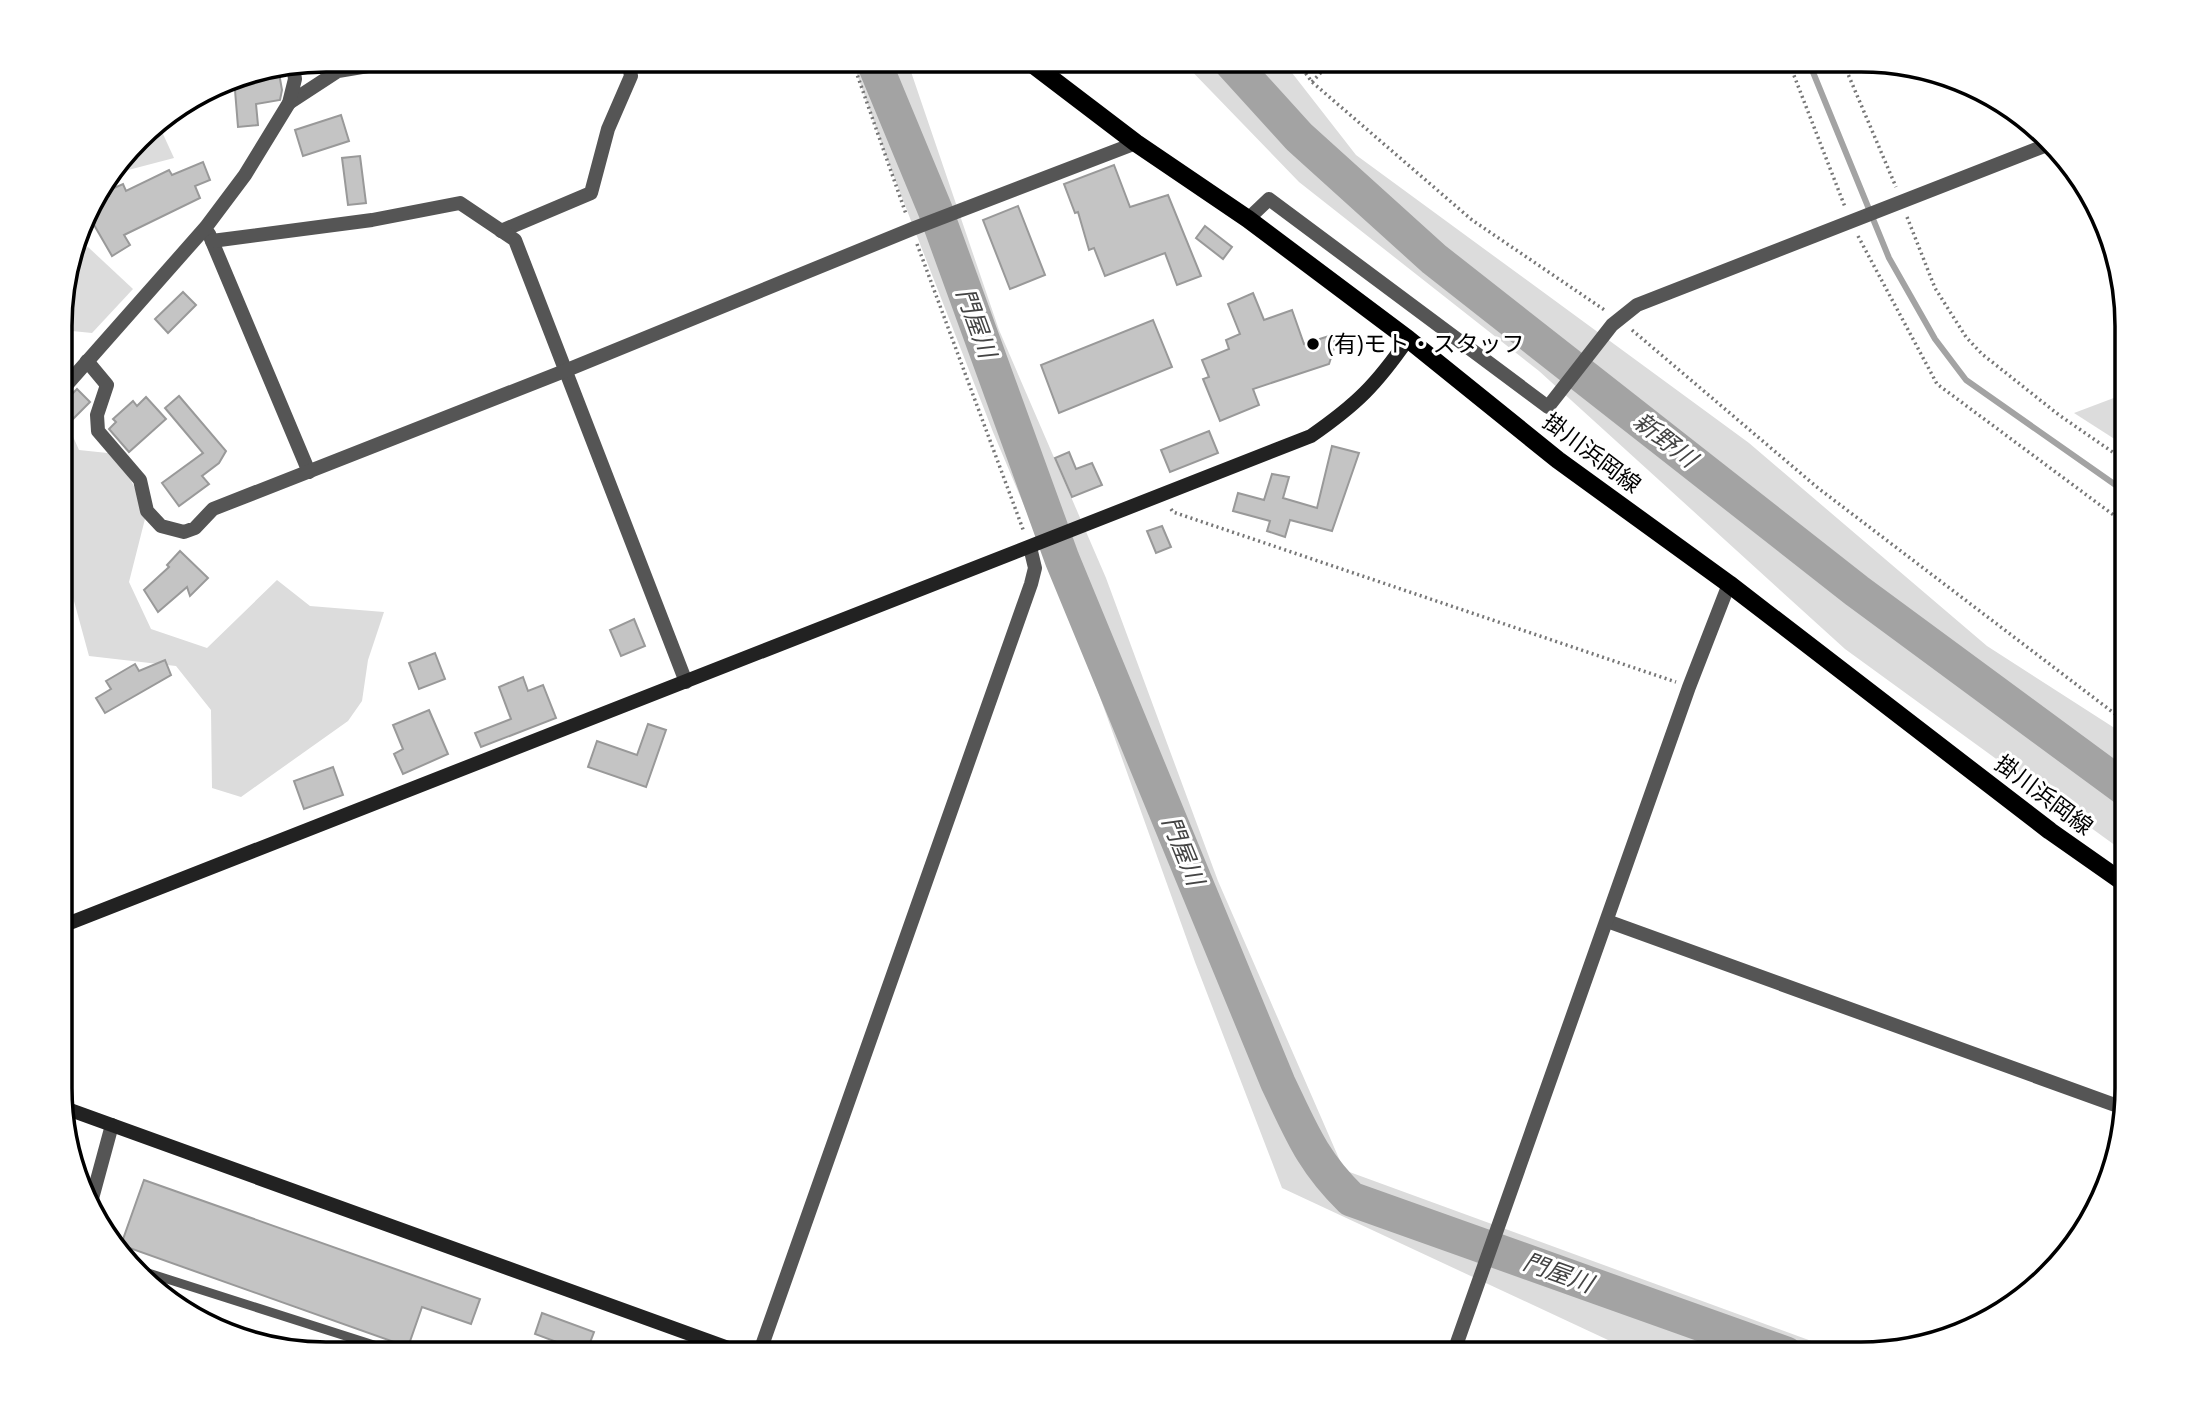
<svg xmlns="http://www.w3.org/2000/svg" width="2187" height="1414" font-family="'Open Sans','Noto Sans JP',sans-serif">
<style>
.green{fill:#dcdcdc}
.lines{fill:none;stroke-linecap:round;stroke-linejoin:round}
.stream{stroke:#a3a3a3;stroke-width:6}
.river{stroke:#a3a3a3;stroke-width:35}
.building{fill:#c4c4c4;stroke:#999;stroke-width:2}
.path{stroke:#777;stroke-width:3.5;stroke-dasharray:2 3.5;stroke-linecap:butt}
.lane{stroke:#555;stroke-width:9}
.street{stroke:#555;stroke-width:14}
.secondary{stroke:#222;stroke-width:14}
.primary{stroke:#000;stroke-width:18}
.poi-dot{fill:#000;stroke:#fff;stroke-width:2.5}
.labels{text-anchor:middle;stroke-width:6;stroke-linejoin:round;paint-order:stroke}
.poi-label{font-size:23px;fill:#000;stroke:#fff;text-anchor:start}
.street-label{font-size:23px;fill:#000;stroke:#fff}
.water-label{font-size:24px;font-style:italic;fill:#444;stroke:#fff}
.rim{fill:none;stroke:#000;stroke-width:3.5}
</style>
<rect width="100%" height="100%" fill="#fff"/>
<g class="green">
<polygon points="852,60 907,60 999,330 1106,578 1218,881 1344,1170 1847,1354 1638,1354 1282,1188 1195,962 1072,619 993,432 889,164"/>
<polygon points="1181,60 1282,60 1356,155 1749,443 1987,646 2127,736 2127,854 1845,649 1539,371 1299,182"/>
<polygon points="157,121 174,158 113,174 150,126"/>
<polygon points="88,247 133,289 92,333 62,330 62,291 73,255"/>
<polygon points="2127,393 2127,447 2074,413"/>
<polygon points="62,412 79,450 117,454 147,511 129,582 151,629 207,648 277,580 310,606 384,612 368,660 362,701 348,721 241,797 212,788 211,710 176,666 89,656 62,557"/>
</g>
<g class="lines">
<polyline class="stream" points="1808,60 1889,258 1935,339 1966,380 2127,493"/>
<g class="river">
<path d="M873,60L936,212L1062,559L1278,1083C1301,1131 1312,1161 1351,1199L1786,1354"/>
<polyline points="1229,60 1299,137 1434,259 1857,591 2127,790"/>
</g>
</g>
<g class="building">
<polygon points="279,73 282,90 280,100 256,104 258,125 238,127 234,78"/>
<polygon points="341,115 349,141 303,156 295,130"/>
<polygon points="360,156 366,203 348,205 342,158"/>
<polygon points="203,162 210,180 195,186 200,198 124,235 130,245 112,256 86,211 109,196 107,191 123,184 126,191 169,170 172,175"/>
<polygon points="1114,165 1130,207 1168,195 1201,276 1177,285 1165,253 1105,276 1094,248 1089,250 1078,212 1075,213 1064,184"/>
<polygon points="1018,206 1045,275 1010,289 983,220"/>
<polygon points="1205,226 1232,247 1223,259 1196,238"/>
<polygon points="183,292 196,305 168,333 155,319"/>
<polygon points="1253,293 1264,320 1292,310 1304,344 1332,335 1335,345 1329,364 1253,389 1259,405 1220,421 1203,379 1209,377 1202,360 1229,349 1226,340 1240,334 1228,304"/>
<polygon points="1153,320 1172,367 1059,413 1041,365"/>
<polygon points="77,389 90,402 62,430 62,404"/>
<polygon points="179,396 226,451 219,463 202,476 209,484 179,506 162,483 203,453 165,408"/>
<polygon points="146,397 166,419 129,452 109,429 116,422 113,419 133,401 137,406"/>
<polygon points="1209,431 1218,453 1170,472 1161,450"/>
<polygon points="1332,446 1359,453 1332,531 1290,520 1285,537 1267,531 1270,521 1233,511 1238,493 1264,500 1272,474 1289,477 1283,498 1317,508"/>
<polygon points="1069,452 1076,469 1092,463 1102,485 1072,497 1055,458"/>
<polygon points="1162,526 1171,547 1156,553 1147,531"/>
<polygon points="180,551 208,578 190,596 187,587 158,612 144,590 169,567 167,565"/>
<polygon points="634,619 645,646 621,656 610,630"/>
<polygon points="435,653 445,679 419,689 409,663"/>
<polygon points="165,660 171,675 105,713 96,698 111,689 106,681 135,664 139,671"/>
<polygon points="523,677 528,691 543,685 556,718 481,747 475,733 511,719 499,687"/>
<polygon points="429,710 448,754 403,774 394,754 403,749 393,725"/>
<polygon points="648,724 666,730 646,787 588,767 597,741 637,755"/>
<polygon points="333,767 343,795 304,809 294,781"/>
<polygon points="144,1180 480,1299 471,1324 422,1307 408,1347 121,1245"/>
<polygon points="542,1313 594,1332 586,1353 535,1334"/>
</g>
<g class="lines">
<g class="path">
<polyline points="852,60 906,214"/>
<polyline points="1296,60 1312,82 1472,220 1606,311"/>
<polyline points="1788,60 1845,207"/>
<polyline points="1842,60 1896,187"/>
<polyline points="1312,82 1326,67 1339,60"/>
<polyline points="1907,217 1935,288 1966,337 1982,354 2059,415 2127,462"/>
<polyline points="1858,236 1937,384 2127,525"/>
<polyline points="917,244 1024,532"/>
<polyline points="1632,330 1818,488 2127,723"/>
<polyline points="1171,509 1173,512 1676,682"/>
</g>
<g class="lane">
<polyline points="142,1271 402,1354"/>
<polyline points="457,1354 472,1349 518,1354"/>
</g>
<g class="street">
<polyline points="533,60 541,60"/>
<polyline points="289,103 338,71 404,60"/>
<polyline points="1248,219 1269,199 1548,407 1612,325 1637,305 2047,145"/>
<polyline points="501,231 591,193 608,129 631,76 628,60"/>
<polyline points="209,234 309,472"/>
<polyline points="212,241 372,220 460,203 515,240 686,682"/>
<polyline points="87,361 107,385 97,415 98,431 140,480 147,511 161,526 184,532 195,528 213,509 567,370 912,229 1136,143"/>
<polyline points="62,390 206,227 245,175 289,103 295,79 293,66"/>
<polyline points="1607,921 2126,1109"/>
<polyline points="90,1206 112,1125"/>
<polyline points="759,1354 1031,584 1035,568 1030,547"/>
<polyline points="1453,1354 1689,687 1729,584"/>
</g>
<g class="secondary">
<path d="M62,926L1311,436C1357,404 1376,385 1408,339"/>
<polyline points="62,1107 745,1354"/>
</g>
<polyline class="primary" points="1027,60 1136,143 1248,219 1408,339 1558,460 1729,584 2050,831 2127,885"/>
</g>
<circle class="poi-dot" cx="1313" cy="344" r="7"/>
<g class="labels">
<g class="poi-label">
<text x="1327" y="352">(有)モト・スタッフ</text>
</g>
<g class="street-label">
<text transform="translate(1592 453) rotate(37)" y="8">掛川浜岡線</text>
<text transform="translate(2044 795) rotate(37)" y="8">掛川浜岡線</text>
</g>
<g class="water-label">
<text transform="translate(976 323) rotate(70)" y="8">門屋川</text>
<text transform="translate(1665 440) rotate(38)" y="8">新野川</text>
<text transform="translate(1183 851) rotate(68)" y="8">門屋川</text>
<text transform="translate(1558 1273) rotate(20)" y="8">門屋川</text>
</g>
</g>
<path d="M0 0H2187V1414H0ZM326 72H1861A254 254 0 0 1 2115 326V1088A254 254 0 0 1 1861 1342H326A254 254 0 0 1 72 1088V326A254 254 0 0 1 326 72Z" fill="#fff" fill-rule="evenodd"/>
<path class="rim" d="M326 72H1861A254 254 0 0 1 2115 326V1088A254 254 0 0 1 1861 1342H326A254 254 0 0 1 72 1088V326A254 254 0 0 1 326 72Z"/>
</svg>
